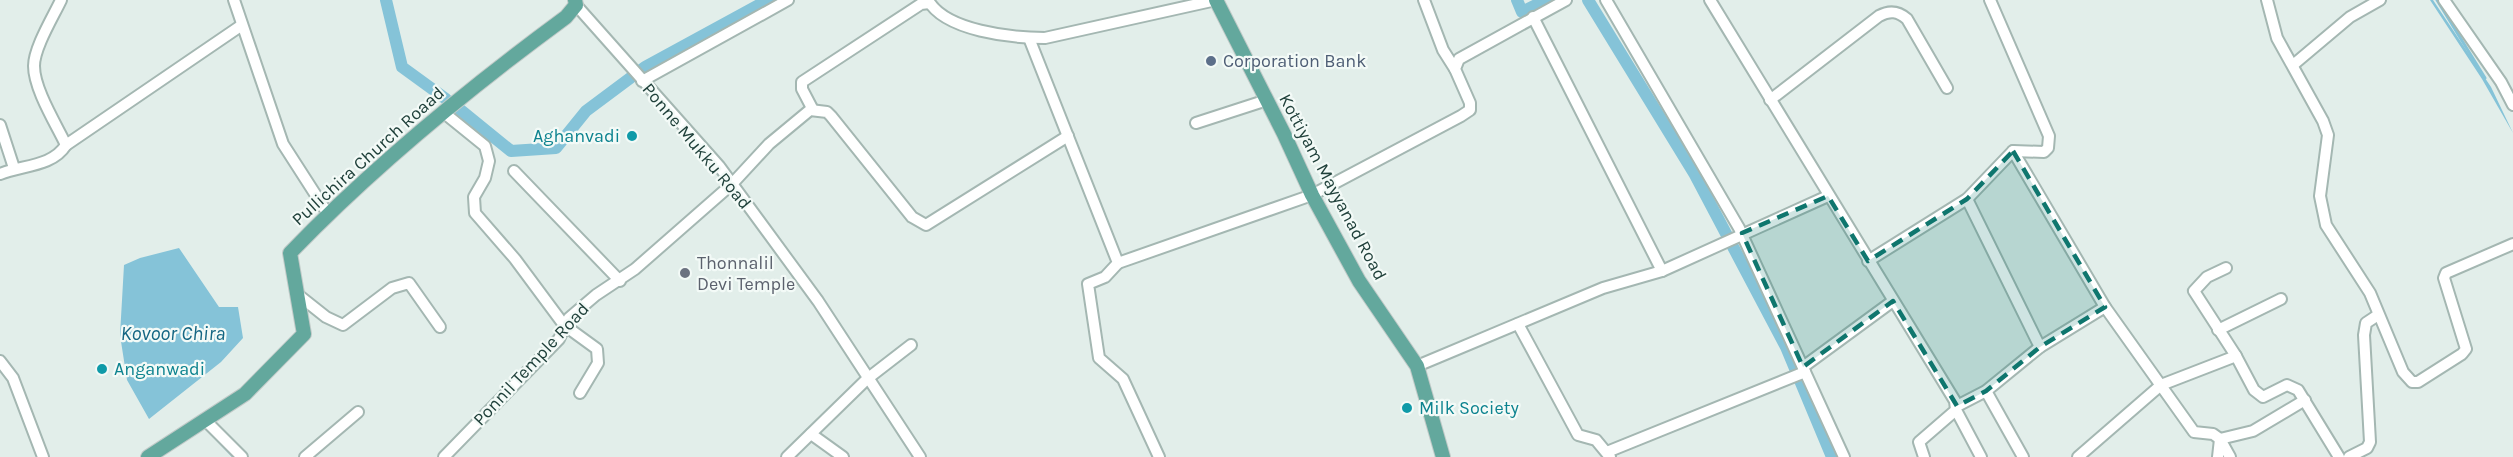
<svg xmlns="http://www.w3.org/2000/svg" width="2513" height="457" font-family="Karla,sans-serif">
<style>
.water{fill:#85c3d8}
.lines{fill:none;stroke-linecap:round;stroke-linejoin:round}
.stream{stroke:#85c3d8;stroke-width:3}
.canal{stroke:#85c3d8;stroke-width:12}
.minor-casing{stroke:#a4b7b2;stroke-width:14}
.major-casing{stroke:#c1cac8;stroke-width:16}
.minor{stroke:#fff;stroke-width:10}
.major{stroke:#63a89d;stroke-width:14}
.marked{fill:#0f766e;fill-opacity:0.2;stroke:#0f766e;stroke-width:4.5;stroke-dasharray:12 8;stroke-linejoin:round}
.service-dot{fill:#5c6f8a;stroke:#f3faf7;stroke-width:2}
.culture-dot{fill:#0f9aa8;stroke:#f3faf7;stroke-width:2}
.worship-dot{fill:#6b7280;stroke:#f3faf7;stroke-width:2}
.labels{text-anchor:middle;stroke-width:4.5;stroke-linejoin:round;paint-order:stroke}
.service-label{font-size:18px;fill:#4e5e75;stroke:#f3faf7;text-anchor:start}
.culture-label{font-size:18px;fill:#0d838f;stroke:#f3faf7;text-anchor:start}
.street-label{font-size:18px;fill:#20413b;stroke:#f3faf7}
.worship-label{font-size:18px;fill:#5b616d;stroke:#f3faf7;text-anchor:start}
.water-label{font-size:20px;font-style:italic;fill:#146683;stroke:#f3faf7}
</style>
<rect width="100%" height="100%" fill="#e2eeea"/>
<g class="water">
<polygon points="2430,0 2433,0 2491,87 2513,133 2482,79"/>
<polygon points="179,248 219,307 238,307 243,338 221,362 149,419 127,380 120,335 124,265 140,258"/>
</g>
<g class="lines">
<g class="stream">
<polyline points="2437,0 2485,78"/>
<polyline points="211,433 234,457"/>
</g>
<g class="canal">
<polyline points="386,0 402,67 446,99"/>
<polyline points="1517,0 1522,12 1546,0"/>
<polyline points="1588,0 1694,173 1786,347 1832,457"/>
<polyline points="458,108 511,151 556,148 586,111 645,67 768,0"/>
</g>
<g class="minor-casing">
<g id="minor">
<path d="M61,0C53,17 34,48 34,66C34,89 56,124 66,145"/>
<polyline points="234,0 283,144 328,214"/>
<path d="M928,0C945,31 1012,38 1045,38L1216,0"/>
<polyline points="1424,0 1443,50 1455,69"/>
<polyline points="1606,0 1739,228 1844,457"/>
<polyline points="1710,0 1955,401 1956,410 1919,442 1924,457"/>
<polyline points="2267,0 2277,38 2323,121 2328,135 2320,196 2326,225 2370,293 2403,372 2412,382 2418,382 2462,354 2466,349 2444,278 2446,273 2513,244"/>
<polyline points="2444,0 2501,82 2513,105"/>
<polyline points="576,5 719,166 818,301 920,457"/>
<polyline points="1533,17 1662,271"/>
<polyline points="1029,38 1118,263 1105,277 1088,284 1099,358 1123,379 1159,457"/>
<polyline points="2293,65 2350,17 2380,0"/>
<polyline points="642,81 788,0"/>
<path d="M1770,100L1879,16C1890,10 1898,11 1907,19L1947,88"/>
<polyline points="813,110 802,89 802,82 921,4 929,3"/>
<polyline points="443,112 485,146 489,161 485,178 474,197 475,213 515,259 564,325 597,349 598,363 580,393"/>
<polyline points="1196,123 1267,100"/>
<polyline points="0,125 14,168"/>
<polyline points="2013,151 2105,307 2194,432 2213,434 2220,439 2230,457"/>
<polyline points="514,171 620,281"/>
<path d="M0,174C22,165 52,167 66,145L242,25"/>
<polyline points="1967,199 2040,347"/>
<polyline points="1868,261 1967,199 2013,151 2044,152 2048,148 2049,136 1990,0"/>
<polyline points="1118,263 1312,195 1461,116 1470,110 1470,103 1455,69 1459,59 1566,0"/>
<polyline points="2226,268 2207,277 2194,291 2236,356 2254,390 2263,397 2287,385 2298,390 2339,457"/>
<polyline points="297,294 326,317 343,325 392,288 409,283 440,327"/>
<polyline points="1518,324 1578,435 1596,440 1610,457"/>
<polyline points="2218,330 2281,299"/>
<polyline points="0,361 13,378 43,457"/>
<polyline points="1417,366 1603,288 1662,271 1828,196"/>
<polyline points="1803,367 1893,301"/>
<polyline points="1986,391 2023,457"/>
<polyline points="1957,406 1986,391 2040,347 2105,307"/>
<polyline points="1956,410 1981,457"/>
<polyline points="205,420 242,457"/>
<polyline points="811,434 843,457"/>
<polyline points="1607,452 1805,372"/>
<polyline points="305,457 358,412"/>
<polyline points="444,457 559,339 569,318 596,295 635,269 732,184 769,144 810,110 827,112 831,116 912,217 926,225 1068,136"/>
<polyline points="787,457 867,379 911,345"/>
<polyline points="2078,457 2161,385 2236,356"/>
<polyline points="2218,457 2220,439 2253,431 2305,400"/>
<polyline points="2349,457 2367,448 2370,442 2364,335 2366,323 2378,315"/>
</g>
</g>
<g class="major-casing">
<g id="major">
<polyline points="1216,0 1284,134 1312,195 1359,281 1417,366 1443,457"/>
<path d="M148,457L245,394L304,334L290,253C374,166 468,89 566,17L576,5L575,0"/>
</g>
</g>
<use href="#minor" class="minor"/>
<use href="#major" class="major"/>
</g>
<path class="marked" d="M2013,151L2105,307L2040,347L1986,391L1957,406L1893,301L1803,367L1742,233L1828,196L1868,261L1967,199Z"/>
<circle class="service-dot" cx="1211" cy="61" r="6"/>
<g class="culture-dot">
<circle cx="632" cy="136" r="6"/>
<circle cx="102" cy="369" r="6"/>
<circle cx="1407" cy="408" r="6"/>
</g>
<circle class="worship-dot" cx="685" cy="273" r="6"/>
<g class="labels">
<g class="service-label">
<text x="1223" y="67">Corporation Bank</text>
</g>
<g class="culture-label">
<text x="620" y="142" text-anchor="end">Aghanvadi</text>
<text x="114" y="375">Anganwadi</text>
<text x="1419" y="414">Milk Society</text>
</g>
<g class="street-label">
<text transform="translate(697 146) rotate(50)" y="6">Ponne Mukku Road</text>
<text transform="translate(368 156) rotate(-42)" y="6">Pullichira Church Roaad</text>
<text transform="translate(1333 187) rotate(62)" y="6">Kottiyam Mayyanad Road</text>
<text transform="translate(531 364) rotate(-47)" y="6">Ponnil Temple Road</text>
</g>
<g class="worship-label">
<text x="697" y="269">Thonnalil<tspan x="697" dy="21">Devi Temple</tspan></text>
</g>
<g class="water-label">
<text x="173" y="340">Kovoor Chira</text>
</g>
</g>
</svg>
